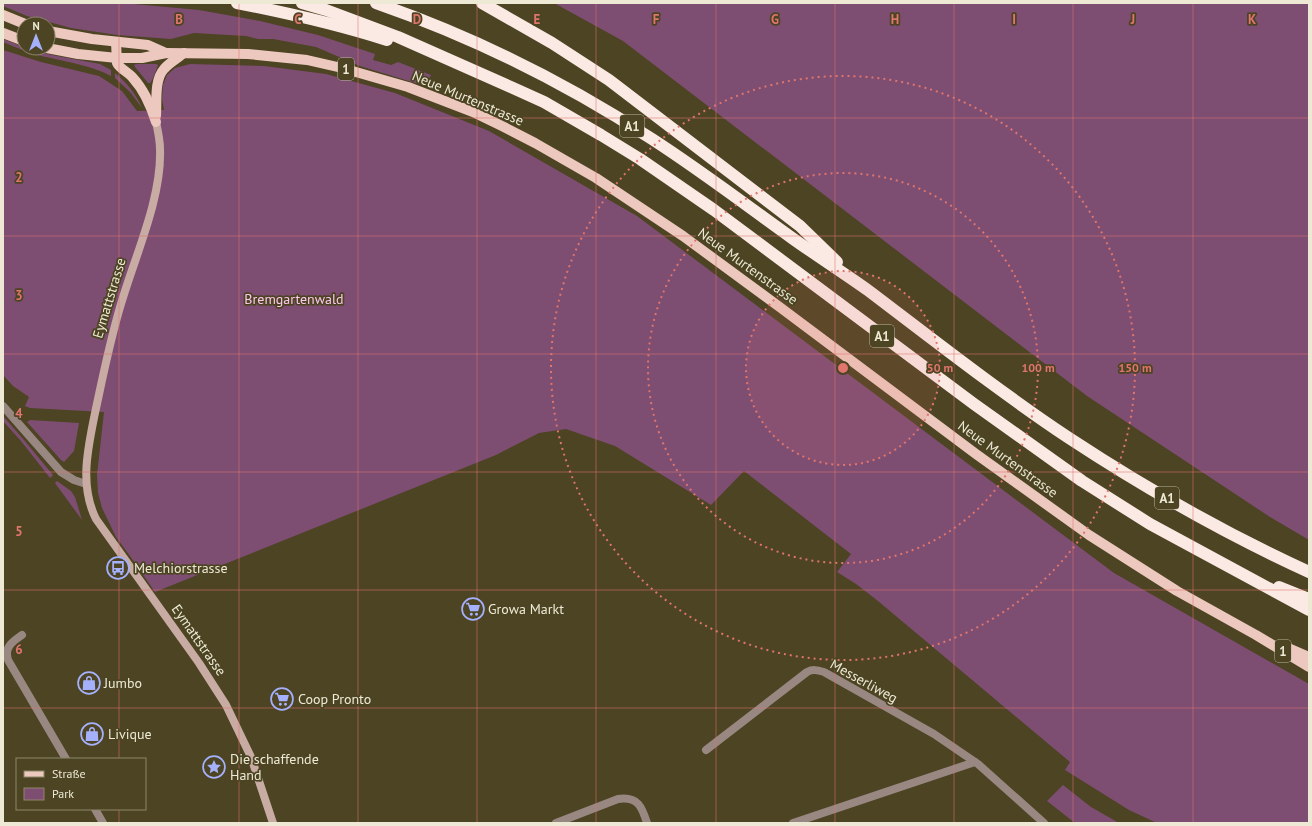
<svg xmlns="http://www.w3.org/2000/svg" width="1312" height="826" font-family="'PT Sans',sans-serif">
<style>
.green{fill:#7e4d72}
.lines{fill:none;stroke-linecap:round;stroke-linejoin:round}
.street{stroke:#998782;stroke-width:8}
.secondary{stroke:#c8aca4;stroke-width:8}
.primary{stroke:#edc8be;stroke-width:10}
.highway{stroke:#fbe9e4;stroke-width:12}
.grid{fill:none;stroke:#df756d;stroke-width:1;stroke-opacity:0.55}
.ring{fill:none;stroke:#df756d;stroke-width:2;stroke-dasharray:2 4}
.labels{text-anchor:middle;stroke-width:3.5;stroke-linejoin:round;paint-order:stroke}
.shield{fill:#4c4422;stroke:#bdb89f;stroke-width:1}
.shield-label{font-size:13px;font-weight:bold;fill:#ede9d5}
.street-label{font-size:14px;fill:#ede9d5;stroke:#4c4422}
.park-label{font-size:14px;fill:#fdc7ee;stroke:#4c4422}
.poi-label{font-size:14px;fill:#ede9d5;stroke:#4c4422;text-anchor:start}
.grid-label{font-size:13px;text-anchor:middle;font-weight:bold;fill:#df756d;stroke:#4c4422;stroke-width:3.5;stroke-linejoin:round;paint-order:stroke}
.centre{fill:#df756d;stroke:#4c4422;stroke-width:2}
.ring-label{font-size:12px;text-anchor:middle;font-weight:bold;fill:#df756d;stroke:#4c4422;stroke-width:3.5;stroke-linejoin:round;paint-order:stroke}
</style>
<rect width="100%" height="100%" fill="#4c4422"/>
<g class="green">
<polygon points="3,3 134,4 199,10 260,21 318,35 375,54 373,60 391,65 398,62 431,75 425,86 360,66 316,47 273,39 258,39 246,36 194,33 171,39 117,35 71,28 27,16 3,6"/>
<polygon points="554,3 1309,3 1309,540 1270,517 1087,396 623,41"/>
<path d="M3,39L24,47V48L52,55L100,64L111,70V76C92,66 72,63 51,58C34,55 19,49 3,42Z"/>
<polygon points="3,50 41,62 99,76 122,91 137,111 164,110 162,99 163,85 167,75 175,68 190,64 264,66 326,74 395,93 489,131 637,216 1114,573 1309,684 1309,823 1157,823 1129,810 1065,770 1070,762 878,601 856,584 837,572 851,554 744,471 711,505 615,446 566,429 539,433 496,455 155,592 130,556 116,537 102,508 98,493 97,475 104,412 30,408 25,406 29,397 13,386 3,375"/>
<path d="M137,64H156L158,65C157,68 152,82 150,83H148L135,67L134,65Z"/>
<path d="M115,73C127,83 136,94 142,108L130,92L115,78Z"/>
<polygon points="3,416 24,440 53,475 50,478 21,441 3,421"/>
<polygon points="30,420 79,423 74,451 64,462 61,460 27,422"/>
<polygon points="57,481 71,491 75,497 82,520 55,483"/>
<polygon points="1063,785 1091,807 1119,823 1075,823 1047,801"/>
</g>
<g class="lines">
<g class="street">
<polyline points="3,406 61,472 74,480 86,484"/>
<path d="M22,635C12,642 4,647 8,660L66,759"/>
<path d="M706,750L807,672C813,669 817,670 824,672L934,734L978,764L1044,823"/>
<polyline points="95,809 103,823"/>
<path d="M556,823L618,799C638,796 642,807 647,823"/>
<polyline points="793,823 975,762"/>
</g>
<path class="secondary" d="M156,122C158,131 160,140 160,149C162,198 135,256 121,304C110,340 103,376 95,413C88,448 79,485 96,519L199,663L226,705L251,757L273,823"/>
<g class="primary">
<polyline points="3,15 25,24"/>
<polyline points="48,31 92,39 148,45 166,53"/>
<polyline points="3,33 24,41"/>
<path d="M116,42L117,63C120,69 128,72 133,78C144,90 151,106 156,122"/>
<polyline points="47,48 78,54 117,58 142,58 166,53 248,54 307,60 342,68 408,87 473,112 504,127 535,143 596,178 683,236 781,308 976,454 1089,535 1177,591 1256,635 1309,667"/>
<path d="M156,116C157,102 154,80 164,69C169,63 178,58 184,53"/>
<polyline points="1286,647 1309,657"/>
</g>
<g class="highway">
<path d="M237,3C288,13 337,24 387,40"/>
<polyline points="302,3 326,10 398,37 513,88 544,102 601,135 640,159 714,210 974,404 1082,481 1150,524 1309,610"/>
<path d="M376,3C474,37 566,83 652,139C700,170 746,205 792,238C817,256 844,273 869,291C935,341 1000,392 1069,438C1145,488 1226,534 1309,572"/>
<polyline points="482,3 552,43 609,80 800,226 837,262"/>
<polyline points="1279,587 1309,599"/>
</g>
</g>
<path class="grid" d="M119,3V759M239,3V823M358,3V823M477,3V823M596,3V823M716,3V823M835,3V823M954,3V823M1073,3V823M1193,3V823M3,118H1309M3,236H1309M3,354H1309M3,472H1309M3,590H1309M3,708H1309M119,809V823"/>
<circle cx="843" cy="368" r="97" fill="#df756d" fill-opacity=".12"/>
<g class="ring">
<circle cx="843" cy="368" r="97"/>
<circle cx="843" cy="368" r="195"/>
<circle cx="843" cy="368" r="292"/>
</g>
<defs>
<g id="bus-ring" transform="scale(1.15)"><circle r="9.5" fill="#4c4422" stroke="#a5b1fc" stroke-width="1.5"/><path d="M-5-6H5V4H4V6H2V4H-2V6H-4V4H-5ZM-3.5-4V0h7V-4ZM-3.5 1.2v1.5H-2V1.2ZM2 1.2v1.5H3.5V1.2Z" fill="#a5b1fc"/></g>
<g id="supermarket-ring" transform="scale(1.15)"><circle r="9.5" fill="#4c4422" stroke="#a5b1fc" stroke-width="1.5"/><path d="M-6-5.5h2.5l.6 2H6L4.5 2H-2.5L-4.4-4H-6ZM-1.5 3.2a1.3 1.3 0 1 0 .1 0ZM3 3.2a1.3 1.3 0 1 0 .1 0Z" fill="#a5b1fc"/></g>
<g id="shop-ring" transform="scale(1.15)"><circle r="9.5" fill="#4c4422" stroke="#a5b1fc" stroke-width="1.5"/><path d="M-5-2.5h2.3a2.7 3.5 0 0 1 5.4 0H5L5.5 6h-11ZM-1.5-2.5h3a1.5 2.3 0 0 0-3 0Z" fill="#a5b1fc"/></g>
<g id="sight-ring" transform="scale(1.15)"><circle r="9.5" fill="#4c4422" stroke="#a5b1fc" stroke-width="1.5"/><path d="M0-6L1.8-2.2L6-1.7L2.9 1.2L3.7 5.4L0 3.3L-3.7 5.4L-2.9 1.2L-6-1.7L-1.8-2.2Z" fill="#a5b1fc"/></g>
</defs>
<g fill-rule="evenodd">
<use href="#bus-ring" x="118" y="568"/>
<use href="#supermarket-ring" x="473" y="609"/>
<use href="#shop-ring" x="89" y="683"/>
<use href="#supermarket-ring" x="282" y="699"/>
<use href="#shop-ring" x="92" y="734"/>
<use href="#sight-ring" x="214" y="767"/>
</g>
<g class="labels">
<g class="shield">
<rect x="338" y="58" width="16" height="22" rx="3"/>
<rect x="620" y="115" width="24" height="22" rx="3"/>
<rect x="870" y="325" width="24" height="22" rx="3"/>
<rect x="1155" y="487" width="24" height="22" rx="3"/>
<rect x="1275" y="640" width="16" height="22" rx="3"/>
</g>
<g class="shield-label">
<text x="346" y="74">1</text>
<text x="632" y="131">A1</text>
<text x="882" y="341">A1</text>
<text x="1167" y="503">A1</text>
<text x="1283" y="656">1</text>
</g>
<g class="street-label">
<text transform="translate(468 98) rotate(23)" y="5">Neue Murtenstrasse</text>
<text transform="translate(748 266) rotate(36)" y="5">Neue Murtenstrasse</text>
<text transform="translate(109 298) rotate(-73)" y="5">Eymattstrasse</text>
<text transform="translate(1008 459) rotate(36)" y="5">Neue Murtenstrasse</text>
<text transform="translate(199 640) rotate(55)" y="5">Eymattstrasse</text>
<text transform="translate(864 681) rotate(29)" y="5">Messerliweg</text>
</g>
<g class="park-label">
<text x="294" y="304">Bremgartenwald</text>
</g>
<g class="poi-label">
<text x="134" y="573">Melchiorstrasse</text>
<text x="488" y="614">Growa Markt</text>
<text x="104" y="688">Jumbo</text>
<text x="298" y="704">Coop Pronto</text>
<text x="108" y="739">Livique</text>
<text x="230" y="764">Die schaffende<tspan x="230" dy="16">Hand</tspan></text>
</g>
</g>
<g class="grid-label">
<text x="179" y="24">B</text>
<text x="298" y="24">C</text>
<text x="417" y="24">D</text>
<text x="537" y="24">E</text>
<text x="656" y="24">F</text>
<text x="775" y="24">G</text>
<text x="895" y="24">H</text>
<text x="1014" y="24">I</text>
<text x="1133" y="24">J</text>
<text x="1252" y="24">K</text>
<text x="19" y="182">2</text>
<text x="19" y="300">3</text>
<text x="19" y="418">4</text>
<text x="19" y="536">5</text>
<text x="19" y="654">6</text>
</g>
<circle cx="843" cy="368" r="6" class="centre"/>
<g class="ring-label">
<text x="940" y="372">50 m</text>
<text x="1038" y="372">100 m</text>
<text x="1135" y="372">150 m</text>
</g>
<rect width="1312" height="826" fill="none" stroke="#ede9d5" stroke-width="8"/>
<rect x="16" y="758" width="130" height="52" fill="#4c4422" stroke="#8c866a"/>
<rect x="24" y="771" width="20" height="6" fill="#edc8be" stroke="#8c866a"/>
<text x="52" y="778" font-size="12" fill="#ede9d5">Straße</text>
<rect x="24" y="788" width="20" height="12" fill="#7e4d72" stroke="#8c866a"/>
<text x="52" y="798" font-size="12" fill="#ede9d5">Park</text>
<g transform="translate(36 36)"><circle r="19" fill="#4c4422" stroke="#8c866a"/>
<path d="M0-3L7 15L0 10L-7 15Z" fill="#a5b1fc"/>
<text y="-6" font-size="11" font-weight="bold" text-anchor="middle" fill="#ede9d5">N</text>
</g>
</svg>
